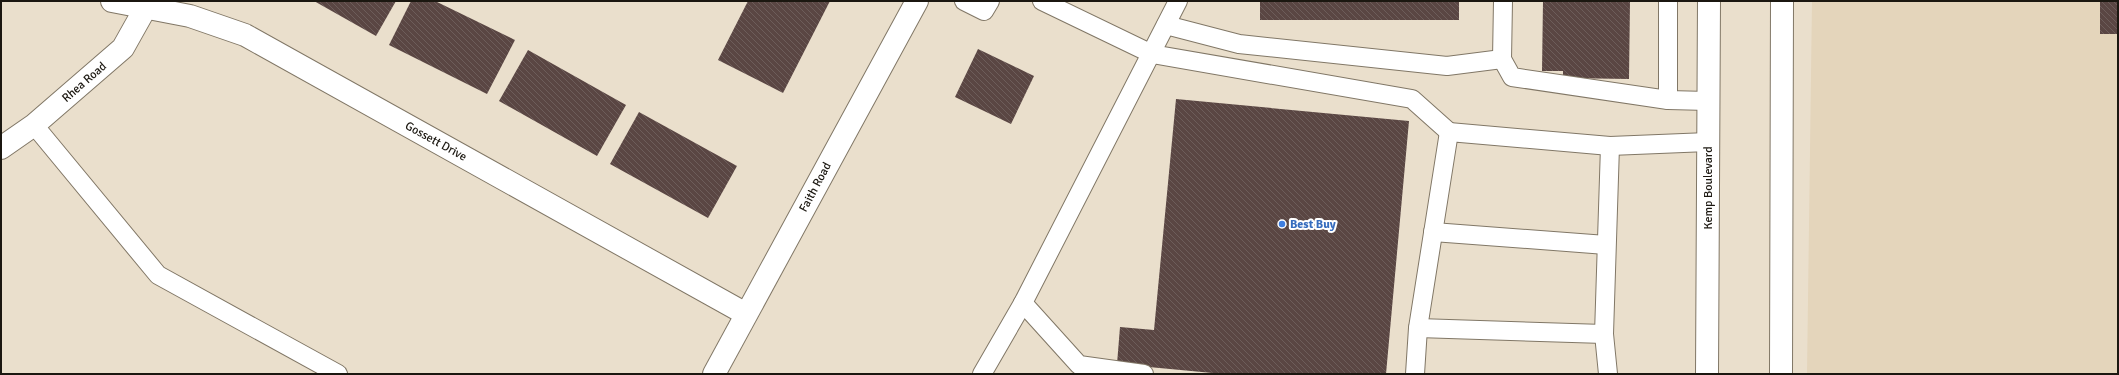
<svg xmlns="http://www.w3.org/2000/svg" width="2119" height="375" font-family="Signika,sans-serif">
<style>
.built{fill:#e4d5bb}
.building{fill:url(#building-back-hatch)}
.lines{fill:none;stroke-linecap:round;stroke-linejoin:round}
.lane-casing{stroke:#817766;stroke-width:20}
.street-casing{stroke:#817766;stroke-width:24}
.secondary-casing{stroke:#817766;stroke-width:24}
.lane{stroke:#fff;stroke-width:18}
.street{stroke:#fff;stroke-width:22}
.secondary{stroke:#fff;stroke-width:22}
.shop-dot{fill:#3f7fe0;stroke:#fff;stroke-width:1.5}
.labels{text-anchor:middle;stroke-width:4;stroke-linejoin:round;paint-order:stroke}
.street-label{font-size:12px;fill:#1b1710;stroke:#fff}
.shop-label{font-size:12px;font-weight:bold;fill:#366cbe;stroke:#fff;text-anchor:start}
</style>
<defs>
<pattern id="building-back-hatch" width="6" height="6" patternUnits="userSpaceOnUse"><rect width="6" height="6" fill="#5a4643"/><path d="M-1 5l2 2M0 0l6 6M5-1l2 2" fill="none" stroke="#6d5d5a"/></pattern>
</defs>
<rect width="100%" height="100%" fill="#eadfcc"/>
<polygon class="built" points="1812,1 2118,1 2118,374 1807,374"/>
<g class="building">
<polygon points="314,1 396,1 376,36"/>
<polygon points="411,1 435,1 515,40 487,94 389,45"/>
<polygon points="748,1 830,1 783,93 718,60"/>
<rect x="1260" y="1" width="199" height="19"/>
<polygon points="1543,1 1630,1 1629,79 1563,78 1563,71 1542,71"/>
<rect x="2100" y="1" width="18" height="33"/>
<polygon points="978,49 1034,76 1011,124 955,97"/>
<polygon points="528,50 626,105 597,156 499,101"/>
<polygon points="1176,99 1409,121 1386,374 1223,374 1117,364 1120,327 1154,330"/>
<polygon points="639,112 737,166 708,218 610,164"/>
</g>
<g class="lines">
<g class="lane-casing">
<g id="lane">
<polyline points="964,1 984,11 990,1"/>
<polyline points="1042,1 1152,54 1412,99 1449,132"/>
<polyline points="1503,1 1502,59 1512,77 1668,100 1708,101"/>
<polyline points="1668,1 1668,100"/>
<polyline points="1166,25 1239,44 1447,66 1502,59"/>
<polyline points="34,125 158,275 338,374"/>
<polyline points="1433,232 1606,245"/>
<polyline points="1023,303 1079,365 1144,374"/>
<polyline points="1418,328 1604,334"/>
<polyline points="982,374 1023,303 1178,1"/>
<polyline points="1415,374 1418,328 1449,132 1610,146 1708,142"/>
<polyline points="1608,374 1604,334 1610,146"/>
</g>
</g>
<g class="street-casing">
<g id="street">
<polyline points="112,1 190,16 245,35 746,314"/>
<polyline points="1,148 34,125 123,48 146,7"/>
<polyline points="714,374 917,1"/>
</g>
</g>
<g class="secondary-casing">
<g id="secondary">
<polyline points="146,7 150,1"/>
<polyline points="1707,374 1709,1"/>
<polyline points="1781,374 1782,1"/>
</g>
</g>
<use href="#lane" class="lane"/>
<use href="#street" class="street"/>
<use href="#secondary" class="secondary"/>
</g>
<circle class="shop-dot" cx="1282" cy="224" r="4"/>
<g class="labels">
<g class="street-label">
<text transform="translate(84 82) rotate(-41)" y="4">Rhea Road</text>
<text transform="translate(436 141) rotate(29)" y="4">Gossett Drive</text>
<text transform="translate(815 187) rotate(-62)" y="4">Faith Road</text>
<text transform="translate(1708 188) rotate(-90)" y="4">Kemp Boulevard</text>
</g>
<g class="shop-label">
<text x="1290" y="228">Best Buy</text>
</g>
</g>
<rect width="2119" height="375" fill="none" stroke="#1b1710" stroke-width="4"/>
</svg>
